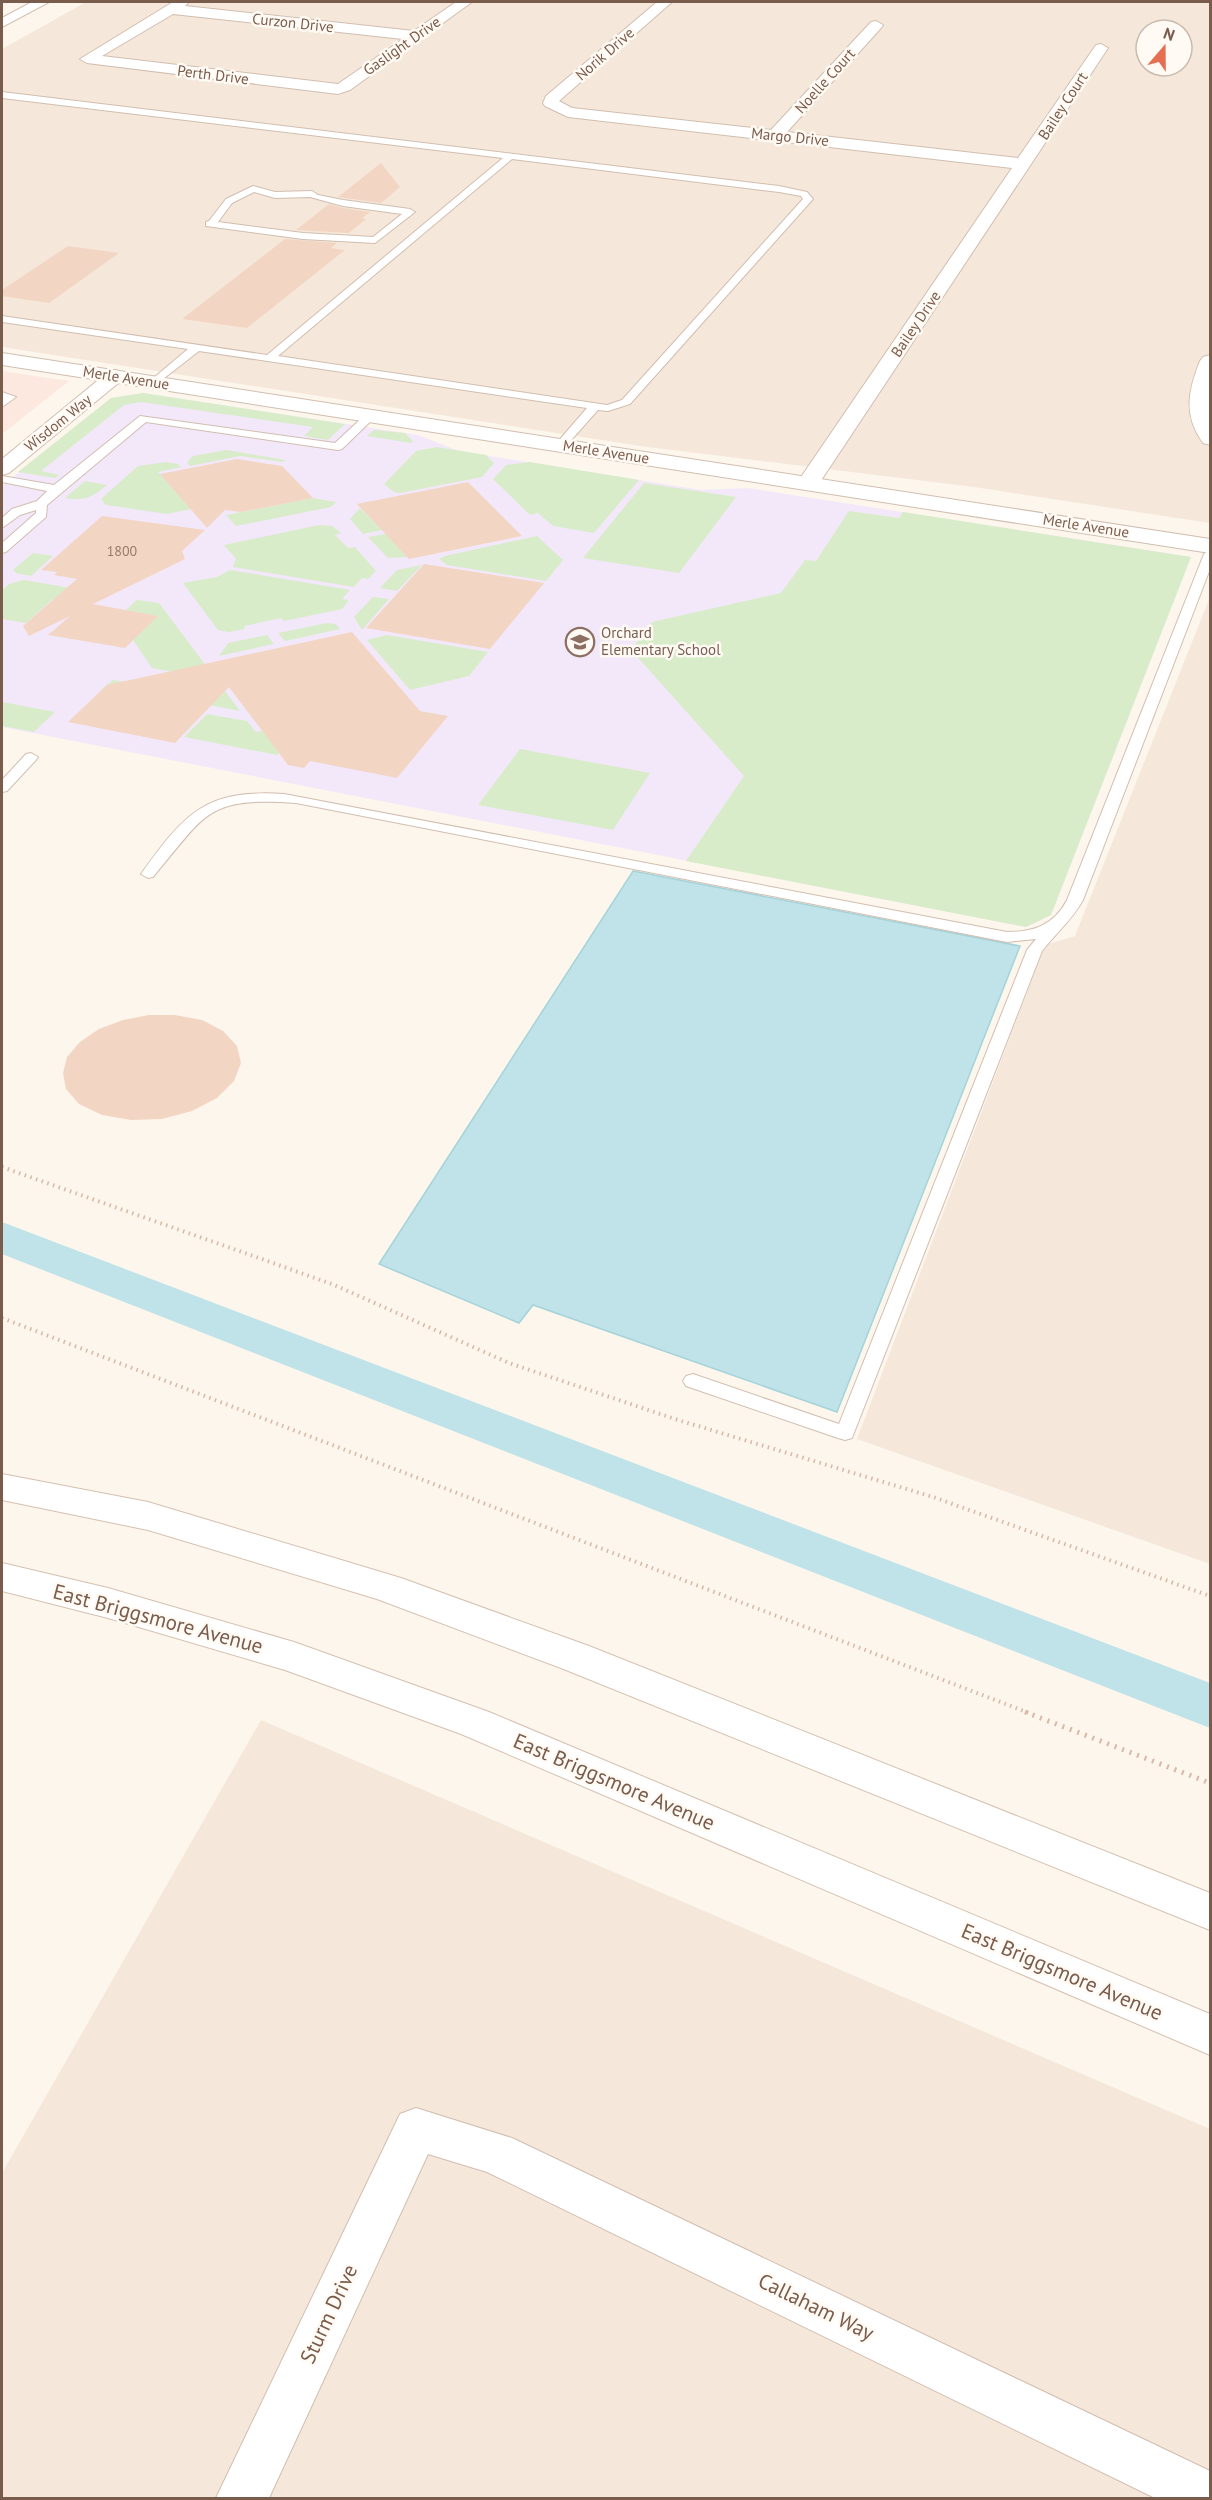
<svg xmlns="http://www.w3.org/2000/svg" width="1212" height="2500" font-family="'PT Sans',sans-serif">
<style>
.residential{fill:#f5e8da;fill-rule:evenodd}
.commercial{fill:#fde8e0}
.education{fill:#f3e8fa}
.green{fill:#d8ecc9}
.water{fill:#bfe3e8;stroke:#a5d3da;stroke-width:1.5}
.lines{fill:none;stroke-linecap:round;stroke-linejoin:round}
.canal{fill:#bfe3e8;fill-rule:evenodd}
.building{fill:#f3d5c3}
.service-casing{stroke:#d1beb0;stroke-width:2}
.minor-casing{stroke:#d1beb0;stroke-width:2}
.tertiary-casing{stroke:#d1beb0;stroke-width:2}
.secondary-casing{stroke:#d6c0b0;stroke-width:2}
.path-far1{stroke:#d9b8a5;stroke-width:4;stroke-dasharray:1.5 4.5;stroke-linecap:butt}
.path{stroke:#d9b8a5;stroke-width:5;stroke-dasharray:2 6;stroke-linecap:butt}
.service{fill:#fff;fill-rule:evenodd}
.minor{fill:#fff;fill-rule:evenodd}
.tertiary{fill:#fff;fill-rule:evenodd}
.secondary{fill:#fff;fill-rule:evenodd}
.labels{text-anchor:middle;stroke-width:5;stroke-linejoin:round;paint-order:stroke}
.far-number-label{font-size:14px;fill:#987a6a}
.far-street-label{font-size:15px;fill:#7a5c4d;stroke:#fffaf3}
.far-education-label{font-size:15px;fill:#785e54;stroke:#fffaf3;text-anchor:start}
.near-street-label{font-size:21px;fill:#7a5c4d;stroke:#fffaf3}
</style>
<rect width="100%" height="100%" fill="#fdf6ec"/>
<g class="residential">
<path d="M86,2H1210V523L974,487L647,447L2,347V49ZM1146,30H1182V66H1146Z"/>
<polygon points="1210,597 1210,1564 857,1439 1045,945 1075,936"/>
<polygon points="261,1720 1210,2129 1210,2498 2,2498 2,2173"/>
</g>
<polygon class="commercial" points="2,371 69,381 2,434"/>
<polygon class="education" points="143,393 418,435 459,451 701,490 748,488 1191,557 1051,915 1026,927 2,727 2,486 111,398"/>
<g class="green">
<polygon points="143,393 345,424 328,440 304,436 313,427 141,402 124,405 41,471 59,475 55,478 18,472 111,398"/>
<polygon points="374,430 405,433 413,441 411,443 367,436"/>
<polygon points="437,447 486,455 494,463 482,477 400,493 394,492 384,484 416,451"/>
<polygon points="226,450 286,460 283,462 240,456 190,466 187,462 193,456"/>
<polygon points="166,462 178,464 181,467 158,472 191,509 167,514 106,505 101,499 138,466"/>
<polygon points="530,462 639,480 594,533 553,526 538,513 530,515 493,479 506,465"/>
<path d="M85,481L107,485C91,498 86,501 65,498Z"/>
<polygon points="644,483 736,497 679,573 583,558"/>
<polygon points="313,498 336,502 331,507 236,526 226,515"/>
<polygon points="360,508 382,530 363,534 350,519"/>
<polygon points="849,511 899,518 903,512 1191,557 1051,915 1026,927 686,861 744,776 631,650 652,622 781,593 805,560 816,561"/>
<polygon points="319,525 332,526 341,533 335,535 348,548 355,547 376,571 368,579 362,578 354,587 233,567 236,559 224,545"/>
<polygon points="386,534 407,557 388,558 368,537"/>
<polygon points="537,536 563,560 546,581 447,565 439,559 445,556"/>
<polygon points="33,553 53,556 31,576 16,573 13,570"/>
<polygon points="422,565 397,591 380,588 397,570"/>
<polygon points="230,570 350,590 342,599 349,600 342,609 284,621 281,618 244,626 245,629 229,632 218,630 183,583 217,577"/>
<polygon points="24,580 94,592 82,603 53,599 26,623 2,619 2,590 9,584"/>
<polygon points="373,597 389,599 362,630 354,617"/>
<polygon points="137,600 159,603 240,711 131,690 126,695 101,690 113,680 168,690 184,674 152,668 133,640 157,616 126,610"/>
<polygon points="327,623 336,624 340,629 285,641 278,633"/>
<polygon points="267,635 274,644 219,656 228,643"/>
<polygon points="387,635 488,652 469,676 410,690 367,640"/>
<polygon points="2,702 55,712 34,732 2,726"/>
<polygon points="207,714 247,721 256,732 337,715 302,728 277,755 184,737"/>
<polygon points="520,749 650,773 613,830 478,805"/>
</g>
<polygon class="water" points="633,871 1020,946 837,1412 533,1305 519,1323 379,1264"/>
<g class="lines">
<polygon class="canal" points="2,1222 1210,1683 1210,1728 2,1254"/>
</g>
<g class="building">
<polygon points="381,163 400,187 381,203 338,197"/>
<polygon points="329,204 343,208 370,212 362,218 366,219 349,233 296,230"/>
<polygon points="285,239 337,243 331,248 345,250 247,328 182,319"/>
<polygon points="68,246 119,253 49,303 2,296 2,290"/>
<polygon points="237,459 282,466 313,498 241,512 225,510 207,528 160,474"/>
<polygon points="468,482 522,536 409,559 357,504"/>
<polygon points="102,516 205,530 182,551 185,559 93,604 158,616 125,648 48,635 70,616 29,636 23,626 77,579 54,575 57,572 41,570"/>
<polygon points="424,564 544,583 490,649 366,628"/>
<polygon points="352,632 420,711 448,716 397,778 310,761 304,768 288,765 229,687 175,743 68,722 107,685"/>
<polygon points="149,1015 175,1015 202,1020 223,1031 237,1046 241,1063 234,1081 217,1098 192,1111 162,1119 131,1120 102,1115 79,1104 66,1089 63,1073 67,1057 80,1042 99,1029 123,1020"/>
</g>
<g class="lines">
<g class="service-casing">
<g id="service">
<path d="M2,92L779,186L807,192L813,199L630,404L608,411L598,410L565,447L561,448L555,445L587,408L199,351L154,386L149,383L150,381L188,349L2,322V316L267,355L503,158L2,98ZM512,159L779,192L801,196L803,199L622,400L607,405L278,356Z"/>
<path d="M253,186L275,192L312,191L318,195L343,200L410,209L415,212L375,243L303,239L206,226V222L209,221L226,199ZM254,192L275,198L310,197L343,206L402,214L373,237L303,233L218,222L232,203Z"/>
<polygon points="2,392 16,397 2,407"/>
<polygon points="370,413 374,414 374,418 342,449 338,450 146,422 47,505 46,517 6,552 2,553 2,543 36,513 36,510 20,515 2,528 2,518 12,509 37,501 47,491 2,482 2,476 54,485 140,416 335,443 366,414"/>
<path d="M1210,550V569L1083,900C1072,920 1056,933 1042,951L852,1438L845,1440L838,1438L686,1386L683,1381L686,1376L693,1374L839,1424L1027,950L1036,939L1007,942L296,803C206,797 207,813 153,877L148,878L141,874C185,813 205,789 284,794L1007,932C1034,932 1054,925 1067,900L1204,554Z"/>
<polygon points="31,753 38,757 36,760 7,791 2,792 2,780 26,754"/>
</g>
</g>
<g class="minor-casing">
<g id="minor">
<path d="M173,2H189L185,6L414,31L456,2H472L350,90L338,94L87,63L80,59ZM173,14L403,39L338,84L102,56Z"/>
<polygon points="657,2 672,2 559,101 572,108 771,130 871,22 876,21 883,25 881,28 787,132 1018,158 1096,45 1101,44 1108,48 816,488 808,489 800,488 797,483 1012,168 568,117 545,106 543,103 546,96"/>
<path d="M1210,355V445L1203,443C1183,415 1188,391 1200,361L1203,357Z"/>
<polygon points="115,370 122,372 125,376 122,380 9,473 2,475 2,459 108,372"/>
<polygon points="416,2108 512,2138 1210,2471 1210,2498 1155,2498 487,2172 428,2154 269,2498 216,2498 400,2114"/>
</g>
</g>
<g class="tertiary-casing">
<polygon id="tertiary" points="2,353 1210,539 1210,553 2,365"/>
</g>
<g class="secondary-casing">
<g id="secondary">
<polygon points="32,2 49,2 2,27 2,18"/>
<polygon points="2,1474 148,1502 401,1578 589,1646 1210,1893 1210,1930 561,1668 377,1599 148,1530 2,1500"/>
<polygon points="2,1563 108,1588 294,1642 489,1712 1210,2014 1210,2055 461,1734 285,1670 108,1618 2,1591"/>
</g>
</g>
<g class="path-far1">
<polyline points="2,1167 332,1284 509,1363 678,1420 933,1497 1210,1596"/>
<polyline points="2,1318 1029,1713"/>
</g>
<polyline class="path" points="1025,1712 1210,1783"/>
<use href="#service" class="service"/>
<use href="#minor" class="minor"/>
<use href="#tertiary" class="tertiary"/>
<use href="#secondary" class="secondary"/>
</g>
<defs>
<g id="school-ring" transform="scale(1.5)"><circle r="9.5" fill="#fffaf3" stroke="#8d6e63" stroke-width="1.5"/><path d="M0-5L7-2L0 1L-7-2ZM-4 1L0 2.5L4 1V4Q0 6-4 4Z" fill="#8d6e63"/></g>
</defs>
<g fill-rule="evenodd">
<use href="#school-ring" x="580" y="642"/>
</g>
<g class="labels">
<g class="far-number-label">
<text x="122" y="556">1800</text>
</g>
<g class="far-street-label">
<text transform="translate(293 23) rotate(6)" y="5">Curzon Drive</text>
<text transform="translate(402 46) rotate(-35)" y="5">Gaslight Drive</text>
<text transform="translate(605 54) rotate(-41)" y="5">Norik Drive</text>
<text transform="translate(213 75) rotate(7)" y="5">Perth Drive</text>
<text transform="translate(825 81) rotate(-48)" y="5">Noelle Court</text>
<text transform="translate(1063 106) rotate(-57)" y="5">Bailey Court</text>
<text transform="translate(790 137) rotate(6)" y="5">Margo Drive</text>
<text transform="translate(916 324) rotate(-56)" y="5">Bailey Drive</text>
<text transform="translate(126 378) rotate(9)" y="5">Merle Avenue</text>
<text transform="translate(58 423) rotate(-39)" y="5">Wisdom Way</text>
<text transform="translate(606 452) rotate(9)" y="5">Merle Avenue</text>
<text transform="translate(1086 526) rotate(9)" y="5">Merle Avenue</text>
</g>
<g class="far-education-label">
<text x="601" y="638">Orchard<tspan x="601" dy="17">Elementary School</tspan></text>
</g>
<g class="near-street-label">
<text transform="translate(158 1619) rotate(15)" y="7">East Briggsmore Avenue</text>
<text transform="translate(614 1782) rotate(23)" y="7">East Briggsmore Avenue</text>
<text transform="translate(1062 1972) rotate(23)" y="7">East Briggsmore Avenue</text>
<text transform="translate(816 2307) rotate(26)" y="7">Callaham Way</text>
<text transform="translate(329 2314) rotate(-65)" y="7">Sturm Drive</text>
</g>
</g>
<rect width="1212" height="2500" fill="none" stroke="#7a5c4d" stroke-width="6"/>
<g transform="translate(1164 48) rotate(20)"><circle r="28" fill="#fffaf3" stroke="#cabbb1" stroke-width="1.5"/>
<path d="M0-4.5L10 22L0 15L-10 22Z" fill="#e76f51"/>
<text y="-9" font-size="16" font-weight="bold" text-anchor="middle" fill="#7a5c4d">N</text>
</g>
</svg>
